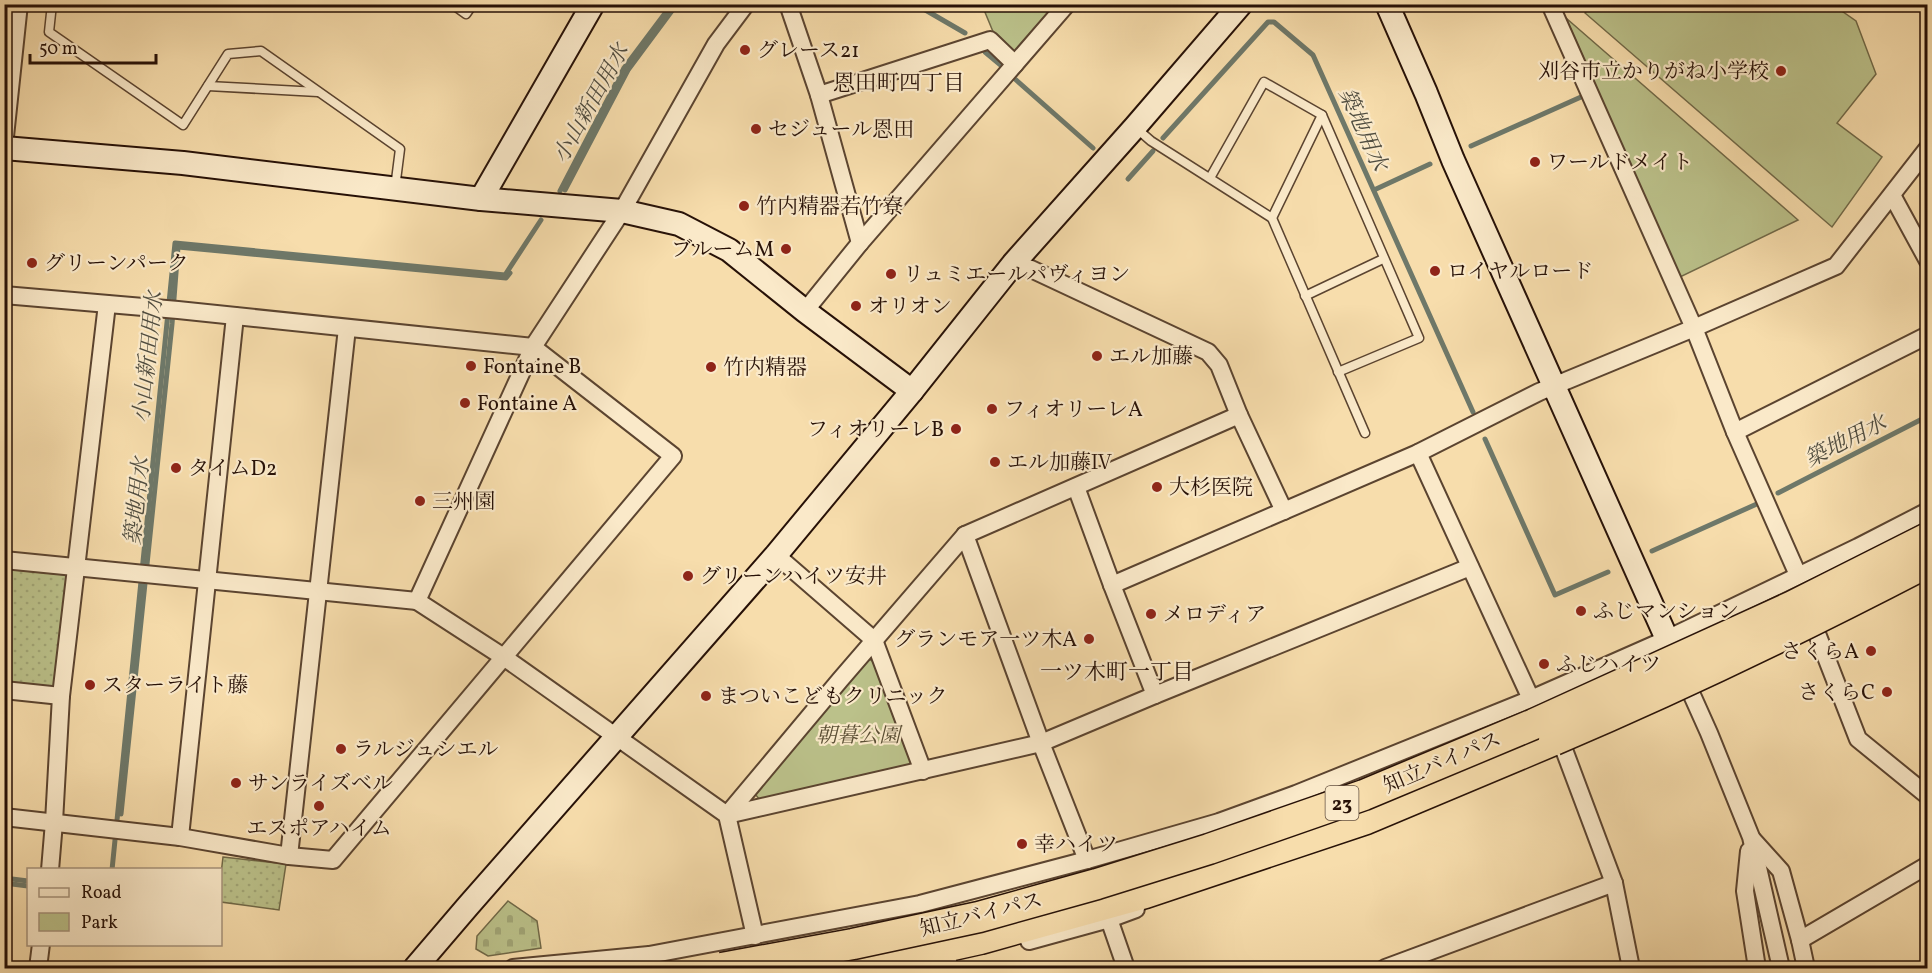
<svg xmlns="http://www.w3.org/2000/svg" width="1932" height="973" font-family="Vollkorn,'Noto Serif JP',serif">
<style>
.grass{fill:url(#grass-dots);stroke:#716948;stroke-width:1.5}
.cemetery{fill:url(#cemetery-stones);stroke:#716948;stroke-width:1.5}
.park{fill:#bbc18a;stroke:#716948;stroke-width:1.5}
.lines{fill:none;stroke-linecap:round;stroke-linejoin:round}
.stream{stroke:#6e7869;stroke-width:5}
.lane-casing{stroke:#5b4430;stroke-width:11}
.street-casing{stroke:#5b4430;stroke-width:20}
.secondary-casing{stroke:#271107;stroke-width:26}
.highway-casing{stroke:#271107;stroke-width:33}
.lane{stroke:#fae9c9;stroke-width:8}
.street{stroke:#fae9c9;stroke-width:16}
.secondary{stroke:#fae9c9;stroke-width:22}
.highway{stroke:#f7ddac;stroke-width:30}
.highway-bridge-casing{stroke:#271107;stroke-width:33;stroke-linecap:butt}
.highway-bridge{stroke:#f7ddac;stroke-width:30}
.poi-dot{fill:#8f2418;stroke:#fae9c9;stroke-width:2}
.labels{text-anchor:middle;stroke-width:4.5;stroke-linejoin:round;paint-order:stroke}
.shield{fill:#fae9c9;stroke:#665241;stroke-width:1.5}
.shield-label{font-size:20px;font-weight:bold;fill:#271107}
.poi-label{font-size:21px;fill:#271107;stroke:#fae9c9;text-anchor:start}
.park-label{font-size:21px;font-style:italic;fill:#5b4f35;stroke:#fae9c9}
.street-label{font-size:21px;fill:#271107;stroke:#fae9c9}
.neighbourhood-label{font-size:22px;fill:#271107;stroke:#fae9c9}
.water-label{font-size:22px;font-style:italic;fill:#504d40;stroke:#fae9c9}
</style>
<defs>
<pattern id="grass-dots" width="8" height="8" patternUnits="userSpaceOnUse" patternTransform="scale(1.5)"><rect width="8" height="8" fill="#bbc18a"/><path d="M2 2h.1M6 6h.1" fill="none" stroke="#a1a576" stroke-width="1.8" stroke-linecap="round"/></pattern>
<pattern id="cemetery-stones" width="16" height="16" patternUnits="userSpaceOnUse" patternTransform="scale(1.5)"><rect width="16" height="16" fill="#bbc18a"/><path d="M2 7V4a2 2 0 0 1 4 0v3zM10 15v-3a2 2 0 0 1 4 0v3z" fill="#a1a576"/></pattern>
</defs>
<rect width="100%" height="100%" fill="#f7ddac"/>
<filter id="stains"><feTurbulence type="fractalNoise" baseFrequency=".00333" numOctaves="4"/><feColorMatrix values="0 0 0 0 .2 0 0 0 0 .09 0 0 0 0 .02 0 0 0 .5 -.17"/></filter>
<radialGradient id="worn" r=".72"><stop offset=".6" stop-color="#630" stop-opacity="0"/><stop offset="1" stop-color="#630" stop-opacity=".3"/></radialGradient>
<g class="grass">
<polygon points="5,569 67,575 55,689 5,683"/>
<polygon points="223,857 286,864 279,910 221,902 221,874"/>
</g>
<polygon class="cemetery" points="508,901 537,921 541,948 488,956 476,949 477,936"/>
<g class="park">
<polygon points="982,5 1057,5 1015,53 994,34"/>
<polygon points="1591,5 1833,5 1856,21 1876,74 1837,123 1882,157 1832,227 1585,13"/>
<polygon points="1566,18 1798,220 1680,277"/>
<polygon points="869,659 876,663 912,764 760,800 755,794"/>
</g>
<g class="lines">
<g class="stream">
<polyline points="915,4 965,33"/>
<polyline points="985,52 1003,67"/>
<polyline points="1015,79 1093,148"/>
<polyline points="1163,138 1268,22 1274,22 1313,55 1473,412"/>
<polyline points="1471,146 1581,97"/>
<polyline points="1128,179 1153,151"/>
<polyline points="565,190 628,70 677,4"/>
<polyline points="1374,190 1430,164"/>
<polyline points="560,191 624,68 672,4"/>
<polyline points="1485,439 1555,595 1608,572"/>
<polyline points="1778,493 1928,416"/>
<polyline points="1652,551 1759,503"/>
<polyline points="121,814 172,324 178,247 506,278 510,273"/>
<polyline points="112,870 175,243 505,275 541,220"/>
<polyline points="4,878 28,881"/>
<polyline points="4,883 28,886"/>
</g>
<g class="lane-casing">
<g id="lane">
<polyline points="52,4 49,32 183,125 228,54 261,51 400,149 395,188"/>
<polyline points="452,4 466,14 473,4"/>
<polyline points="208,86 318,92"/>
<polyline points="1136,128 1151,141 1272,218 1365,433"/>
<polyline points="1210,178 1264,82 1322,115 1419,338 1338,372"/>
<polyline points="1272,218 1322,115"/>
<polyline points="1305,296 1383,259"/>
</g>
</g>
<g class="street-casing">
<g id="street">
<polyline points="746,4 716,44 622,211 533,347 417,601 505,658 727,815 755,936"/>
<polyline points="788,4 819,95 860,243 805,311"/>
<polyline points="1550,4 1694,328 1735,432 1798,575"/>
<polyline points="819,95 990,40 1015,64"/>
<polyline points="4,146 19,4"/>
<polyline points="1892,195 1928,261"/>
<polyline points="860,243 1067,4"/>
<polyline points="1013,264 1031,269 1208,352 1219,365 1239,415 1284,511"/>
<polyline points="4,295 178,310 533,347 673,456 333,860 289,856 180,837 4,817"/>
<polyline points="1735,432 1928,335"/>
<polyline points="1418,453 1531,699"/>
<polyline points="1076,487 1112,585 1155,695"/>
<polyline points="965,535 1041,743 1087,860"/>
<polyline points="776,555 874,640 923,771"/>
<polyline points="4,560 417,601"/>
<polyline points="1112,585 1418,453 1539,392 1694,328 1836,266 1928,148"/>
<polyline points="1814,626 1858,739 1928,796"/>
<polyline points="1683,675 1709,733 1751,837 1781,968"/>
<polyline points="4,690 61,696"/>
<polyline points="1563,747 1614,883 1631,968"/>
<polyline points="727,815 1041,743 1155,695 1470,567"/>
<polyline points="727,815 840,680 965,535 1239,415"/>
<polyline points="180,837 235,316"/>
<polyline points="1753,840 1781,871 1800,940 1806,968"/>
<polyline points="1749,851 1745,891 1757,968"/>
<polyline points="289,856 347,328"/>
<polyline points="50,870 54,822 61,696 107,304"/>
<polyline points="1109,919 1126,968"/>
<polyline points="1800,940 1928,865"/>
<polyline points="1029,941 1109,919 1136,909"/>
<polyline points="38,968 41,944"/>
<polyline points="513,968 649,955 920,904 1087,860 1219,822 1296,794 1531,699 1667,639 1858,547 1928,511"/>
<polyline points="917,968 948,961"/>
<polyline points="1385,968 1614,883"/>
</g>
</g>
<g class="secondary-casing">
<g id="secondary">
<polyline points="1387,4 1426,93 1453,160 1667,639"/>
<polyline points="4,148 183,163 481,199 622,211 679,224 729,250 805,311 912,391"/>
<polyline points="481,199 593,4"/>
<polyline points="415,968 468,906 776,555 912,391 1013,264 1135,127 1241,4"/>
</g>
</g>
<g class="highway-casing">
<polyline id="highway" points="849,968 980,939 1145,893 1366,819 1554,740"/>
</g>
<use href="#lane" class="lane"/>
<use href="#street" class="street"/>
<use href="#secondary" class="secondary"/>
<use href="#highway" class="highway"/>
<g class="highway-bridge-casing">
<g id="highway-bridge">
<path d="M1554,740C1681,686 1805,626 1928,562"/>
<polyline points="722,968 853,944 979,917 1097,884 1209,849 1364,795 1534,724 1793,606 1928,538"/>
</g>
</g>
<use href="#highway-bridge" class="highway-bridge"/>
</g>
<g class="poi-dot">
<circle cx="745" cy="50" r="6"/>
<circle cx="1781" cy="71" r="6"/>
<circle cx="756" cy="129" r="6"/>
<circle cx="1535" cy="162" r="6"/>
<circle cx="744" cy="206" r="6"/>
<circle cx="786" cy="249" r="6"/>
<circle cx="32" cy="263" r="6"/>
<circle cx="1435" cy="271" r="6"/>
<circle cx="891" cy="274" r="6"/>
<circle cx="856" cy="306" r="6"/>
<circle cx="1097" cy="356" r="6"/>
<circle cx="471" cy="366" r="6"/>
<circle cx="711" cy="367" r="6"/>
<circle cx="465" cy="403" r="6"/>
<circle cx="992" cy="409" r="6"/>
<circle cx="956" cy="429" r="6"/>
<circle cx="995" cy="462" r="6"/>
<circle cx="176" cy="468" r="6"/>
<circle cx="1157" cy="487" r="6"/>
<circle cx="420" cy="501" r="6"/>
<circle cx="688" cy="576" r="6"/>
<circle cx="1581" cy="611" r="6"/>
<circle cx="1151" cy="614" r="6"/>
<circle cx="1089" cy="639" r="6"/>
<circle cx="1871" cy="651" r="6"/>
<circle cx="1544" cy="664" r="6"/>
<circle cx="90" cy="685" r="6"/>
<circle cx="1887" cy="692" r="6"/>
<circle cx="706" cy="696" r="6"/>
<circle cx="341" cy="749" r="6"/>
<circle cx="236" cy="783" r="6"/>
<circle cx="319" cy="806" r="6"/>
<circle cx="1022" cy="844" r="6"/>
</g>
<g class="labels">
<rect class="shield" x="1325.5" y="786" width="33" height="34" rx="4.5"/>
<g class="shield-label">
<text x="1342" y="810">23</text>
</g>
<g class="poi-label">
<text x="757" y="57">グレース21</text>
<text x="1769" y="78" text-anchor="end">刈谷市立かりがね小学校</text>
<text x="768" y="136">セジュール恩田</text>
<text x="1547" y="169">ワールドメイト</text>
<text x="756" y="213">竹内精器若竹寮</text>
<text x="774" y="256" text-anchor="end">ブルームM</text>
<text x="44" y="270">グリーンパーク</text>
<text x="1447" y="278">ロイヤルロード</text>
<text x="903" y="281">リュミエールパヴィヨン</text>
<text x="868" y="313">オリオン</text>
<text x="1109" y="363">エル加藤</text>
<text x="483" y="373">Fontaine B</text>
<text x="723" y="374">竹内精器</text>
<text x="477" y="410">Fontaine A</text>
<text x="1004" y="416">フィオリーレA</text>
<text x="944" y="436" text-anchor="end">フィオリーレB</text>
<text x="1007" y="469">エル加藤Ⅳ</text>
<text x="188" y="475">タイムD2</text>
<text x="1169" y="494">大杉医院</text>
<text x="432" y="508">三州園</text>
<text x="700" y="583">グリーンハイツ安井</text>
<text x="1593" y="618">ふじマンション</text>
<text x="1163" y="621">メロディア</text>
<text x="1077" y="646" text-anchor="end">グランモア一ツ木A</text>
<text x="1859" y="658" text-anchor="end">さくらA</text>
<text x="1556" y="671">ふじハイツ</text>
<text x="102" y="692">スターライト藤</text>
<text x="1875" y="699" text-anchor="end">さくらC</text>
<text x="718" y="703">まついこどもクリニック</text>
<text x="353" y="756">ラルジュシエル</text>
<text x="248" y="790">サンライズベル</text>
<text x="319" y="835" text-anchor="middle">エスポアハイム</text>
<text x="1034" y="851">幸ハイツ</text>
</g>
<g class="park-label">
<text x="858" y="742">朝暮公園</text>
</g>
<g class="street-label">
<text transform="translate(1442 762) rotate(-23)" y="7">知立バイパス</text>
<text transform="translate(981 914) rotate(-14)" y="7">知立バイパス</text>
</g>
<g class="neighbourhood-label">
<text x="899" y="90">恩田町四丁目</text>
<text x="1117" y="679">一ツ木町一丁目</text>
</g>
<g class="water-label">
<text transform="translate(590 103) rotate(-61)" y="8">小山新田用水</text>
<text transform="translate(1364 129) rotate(66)" y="8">築地用水</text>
<text transform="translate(147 357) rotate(-84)" y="8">小山新田用水</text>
<text transform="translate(1845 440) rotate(-27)" y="8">築地用水</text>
<text transform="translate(136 501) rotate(-84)" y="8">築地用水</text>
</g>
</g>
<rect width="1932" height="973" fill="none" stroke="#f7ddac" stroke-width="24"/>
<rect x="6" y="6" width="1920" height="961" fill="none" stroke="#271107" stroke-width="3"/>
<rect x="12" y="12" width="1908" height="949" fill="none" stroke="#271107" stroke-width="1.5"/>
<rect x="27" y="868" width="195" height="78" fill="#fae9c9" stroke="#a6937b" stroke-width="1.5"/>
<rect x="39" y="888" width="30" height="9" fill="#fae9c9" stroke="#a6937b" stroke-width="1.5"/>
<text x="81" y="898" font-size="18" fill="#271107">Road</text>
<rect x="39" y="913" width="30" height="18" fill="#bbc18a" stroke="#a6937b" stroke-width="1.5"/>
<text x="81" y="928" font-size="18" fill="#271107">Park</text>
<path d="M30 54v9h126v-9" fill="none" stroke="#271107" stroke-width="3"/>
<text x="39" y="54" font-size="18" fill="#271107" stroke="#fae9c9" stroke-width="4.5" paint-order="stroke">50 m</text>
<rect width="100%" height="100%" filter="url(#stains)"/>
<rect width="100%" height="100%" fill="url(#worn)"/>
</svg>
